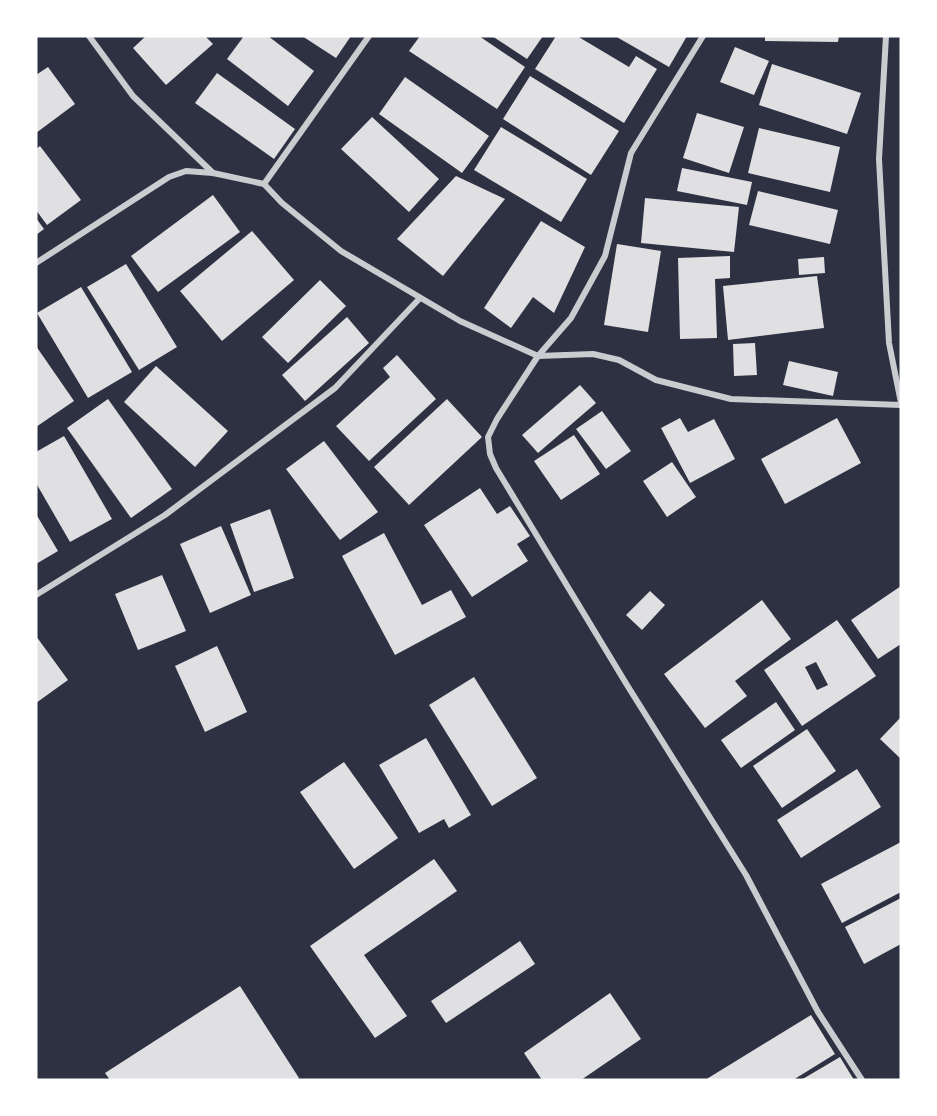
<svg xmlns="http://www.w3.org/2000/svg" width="937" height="1116" font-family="'Times New Roman',serif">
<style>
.building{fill:#e0e0e3;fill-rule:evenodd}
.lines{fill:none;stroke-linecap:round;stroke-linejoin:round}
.minor{stroke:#caccd0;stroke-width:6}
</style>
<rect width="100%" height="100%" fill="#2d3142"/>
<g class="building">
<polygon points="146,36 205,36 213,44 166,85 133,48"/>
<polygon points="244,36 268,36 314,71 288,106 227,59"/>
<polygon points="302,36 351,36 336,58"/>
<polygon points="420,36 479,36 525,67 497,109 409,51"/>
<polygon points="492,36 543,36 527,59"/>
<polygon points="556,36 577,36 629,67 636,56 657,69 624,123 535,69"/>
<polygon points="615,36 687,36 669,67"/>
<polygon points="765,36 839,36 838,42 765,41"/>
<polygon points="735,47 769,61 754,95 720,82"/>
<polygon points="772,64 861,93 847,134 759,105"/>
<polygon points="48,67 75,104 36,133 36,75"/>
<polygon points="217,73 295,129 274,159 195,103"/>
<polygon points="530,76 619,131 591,175 503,119"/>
<polygon points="405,77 489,136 462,173 379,114"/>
<polygon points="697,113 744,127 729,173 683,158"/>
<polygon points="372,117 439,179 409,212 341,149"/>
<polygon points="501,127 587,179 561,222 474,170"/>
<polygon points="759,128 840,147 830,192 748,173"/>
<polygon points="40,146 81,200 47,225 36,210 36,149"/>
<polygon points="682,168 752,182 747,205 677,191"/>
<polygon points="456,176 505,199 443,276 397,239"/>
<polygon points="758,191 838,210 830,244 749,225"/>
<polygon points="213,195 240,232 158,292 131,256"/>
<polygon points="645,198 739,207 734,252 641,243"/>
<polygon points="36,218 44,229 36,235"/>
<polygon points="541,221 585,247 554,313 533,297 511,328 484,308"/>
<polygon points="252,231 294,280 222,341 180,291"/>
<polygon points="617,244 661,251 648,332 604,325"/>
<polygon points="730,256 730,278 715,279 717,338 680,339 678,258"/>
<polygon points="824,257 825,273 799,275 798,259"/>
<polygon points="126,264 177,347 139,370 87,287"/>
<polygon points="817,276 824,328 728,340 723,286"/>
<polygon points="320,280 346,306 288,363 262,337"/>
<polygon points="81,287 132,372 88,398 37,313"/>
<polygon points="347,317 369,343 305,401 282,375"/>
<polygon points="755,343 757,375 734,376 733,344"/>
<polygon points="36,346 74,401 36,427"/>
<polygon points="397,355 436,399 369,461 336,426 390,377 383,368"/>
<polygon points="789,361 838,372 833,396 783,385"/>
<polygon points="156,366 228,431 195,467 124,402"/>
<polygon points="580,385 596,403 538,453 522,435"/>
<polygon points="108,399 172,489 131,518 67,428"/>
<polygon points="447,399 482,437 409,505 374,467"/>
<polygon points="602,411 631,451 606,469 576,429"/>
<polygon points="680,418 688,432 714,419 735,459 690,483 661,428"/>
<polygon points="837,418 861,463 785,504 761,459"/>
<polygon points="574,435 600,474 561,500 534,461"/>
<polygon points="64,436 112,519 70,542 36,483 36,452"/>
<polygon points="324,441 378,512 340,540 286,469"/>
<polygon points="672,462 696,497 667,517 643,481"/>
<polygon points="480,488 497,514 510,506 530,536 517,544 528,561 472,597 424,525"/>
<polygon points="270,509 294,578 254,592 230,524"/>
<polygon points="36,514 58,551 36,564"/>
<polygon points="221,526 251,595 210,613 180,544"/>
<polygon points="384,533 422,605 451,590 466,617 395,655 342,556"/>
<polygon points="162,575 186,631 138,650 115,594"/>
<polygon points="901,586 901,644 878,659 851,620"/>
<polygon points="650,591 665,605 642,630 626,615"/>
<polygon points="762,600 791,639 735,681 747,696 705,728 664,674"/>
<path d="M837,620L876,676L802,726L764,670ZM816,662L828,685L817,690L805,667Z"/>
<polygon points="36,636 68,680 36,703"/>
<polygon points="217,646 247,712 205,732 175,666"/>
<polygon points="474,677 537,778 492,806 429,705"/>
<polygon points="776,702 795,730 741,768 721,740"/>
<polygon points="901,717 901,759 880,739"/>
<polygon points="807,729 836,771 782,808 753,766"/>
<polygon points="426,738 471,815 449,828 444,819 419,833 379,765"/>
<polygon points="344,762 398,838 354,869 300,792"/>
<polygon points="857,769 881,807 801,858 777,820"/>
<polygon points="901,842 901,892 842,923 821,884"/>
<polygon points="434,859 457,891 364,955 407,1016 375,1038 310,946"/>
<polygon points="901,898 901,944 864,964 845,927"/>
<polygon points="520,941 535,964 446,1023 431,1001"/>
<polygon points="240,986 299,1078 297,1080 110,1080 105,1073"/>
<polygon points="610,993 641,1039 581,1080 542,1080 524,1053"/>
<polygon points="811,1015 835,1054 793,1080 705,1080"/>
<polygon points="840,1057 854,1080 801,1080"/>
</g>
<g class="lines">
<g class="minor">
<polyline points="89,36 133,96 213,173"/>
<polyline points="703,36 631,153 605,256 571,318 538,356 497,419 488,437 490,454 496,468 627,685 746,875 818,1012 862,1080"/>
<polyline points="886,36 879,159 889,343 901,403"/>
<polyline points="264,184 369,36"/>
<polyline points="36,263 169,177 186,171 213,173 264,184 282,203 341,251 460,321 538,356 593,354 619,360 656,380 731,399 901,405"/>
<polyline points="36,595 165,515 335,388 420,298"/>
</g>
</g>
<rect width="937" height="1116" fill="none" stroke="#ffffff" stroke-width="75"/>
</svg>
